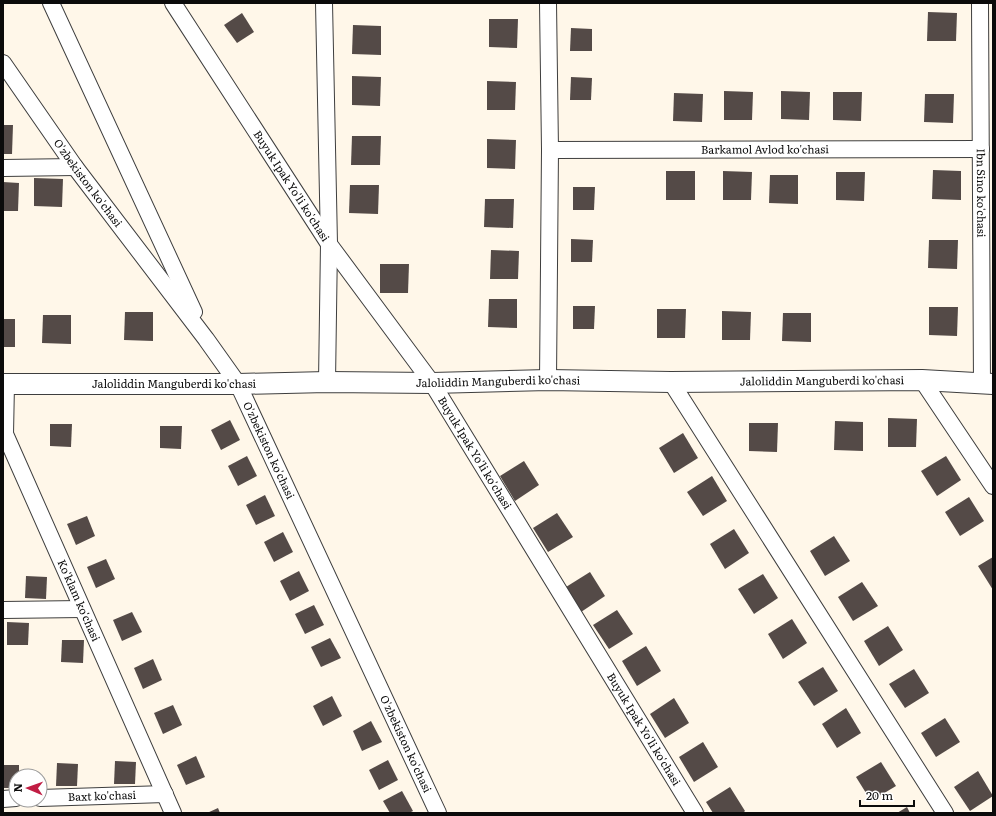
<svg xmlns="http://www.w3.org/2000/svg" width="996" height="816" font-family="Literata,serif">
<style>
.building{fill:#544a47}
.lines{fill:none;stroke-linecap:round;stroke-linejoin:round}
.minor-casing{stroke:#3e3e3e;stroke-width:18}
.tertiary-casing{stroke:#3e3e3e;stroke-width:22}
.minor{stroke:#fff;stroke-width:16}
.tertiary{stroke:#fff;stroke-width:20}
.labels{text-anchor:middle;stroke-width:4;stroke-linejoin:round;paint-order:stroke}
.street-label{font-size:11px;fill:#0b0b0b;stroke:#fff}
</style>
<rect width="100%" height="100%" fill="#fff7e9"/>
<g class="building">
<polygon points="928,12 957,13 956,41 927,41"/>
<polygon points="242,13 254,32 237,43 224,25"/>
<polygon points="489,19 518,19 517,48 489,47"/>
<polygon points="353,25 381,26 381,55 352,54"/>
<polygon points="571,28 592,29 592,51 570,51"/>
<polygon points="352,76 381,77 380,106 352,105"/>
<polygon points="571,77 592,78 591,100 570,100"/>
<polygon points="487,81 516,82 515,110 487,110"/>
<polygon points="724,91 753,92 752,120 724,120"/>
<polygon points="781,91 810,92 809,120 781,119"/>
<polygon points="833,92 862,92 861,121 833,120"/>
<polygon points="674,93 703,94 702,122 673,121"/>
<polygon points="925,94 954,94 953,123 924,122"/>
<polygon points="3,125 13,125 12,154 3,154"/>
<polygon points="352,136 381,136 380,165 351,165"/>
<polygon points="487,139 516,140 515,169 487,168"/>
<polygon points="933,170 961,171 961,200 932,199"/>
<rect x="666" y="171" width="29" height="29"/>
<polygon points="723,171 752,172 751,200 723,200"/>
<polygon points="836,172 865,172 864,201 836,200"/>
<polygon points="770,175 798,175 798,204 769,203"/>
<polygon points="34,178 63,179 62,207 34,206"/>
<polygon points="3,182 19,183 18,211 3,211"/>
<polygon points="350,185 379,185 378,214 349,213"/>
<polygon points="573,187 595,187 594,210 573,210"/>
<polygon points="485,199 514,199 513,228 484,227"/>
<polygon points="571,239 593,240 592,262 571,262"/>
<polygon points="929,240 958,240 957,269 928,268"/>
<polygon points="491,250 519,251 518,279 490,279"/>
<polygon points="380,264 409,264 408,293 380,293"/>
<polygon points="489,299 517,299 517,328 488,327"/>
<polygon points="573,306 595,306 594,329 573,329"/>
<polygon points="929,307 958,307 957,336 929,335"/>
<polygon points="657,309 686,309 685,338 657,338"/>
<polygon points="722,311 751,312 750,340 722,340"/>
<polygon points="125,312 153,312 153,341 124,340"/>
<polygon points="783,313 811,313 811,342 782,341"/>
<polygon points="43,315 71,315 71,344 42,343"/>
<rect x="3" y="319" width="12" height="28"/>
<polygon points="888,418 917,419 916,447 888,447"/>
<polygon points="230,420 240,440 221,450 211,430"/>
<polygon points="835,421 863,422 863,451 834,450"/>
<polygon points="749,423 778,423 777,452 749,451"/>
<polygon points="50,424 72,424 71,447 50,446"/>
<polygon points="160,426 182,426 181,449 160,448"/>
<polygon points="683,433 698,458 674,473 659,448"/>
<polygon points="247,456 257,476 238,486 228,466"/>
<polygon points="946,456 961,480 937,496 921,471"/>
<polygon points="524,461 539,485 515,501 500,476"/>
<polygon points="712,476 727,501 703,516 687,492"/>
<polygon points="265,495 275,516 256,525 246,505"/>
<polygon points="969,497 984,521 960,536 945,512"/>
<polygon points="557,513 573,537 548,552 533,528"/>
<polygon points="87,516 95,536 76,545 67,524"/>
<polygon points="734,529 749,553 725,569 710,544"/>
<polygon points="283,532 293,552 274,562 264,542"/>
<polygon points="834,536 850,561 825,576 810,551"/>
<polygon points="993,557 993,590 978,566"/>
<polygon points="106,559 115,579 96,588 87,567"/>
<polygon points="299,571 309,591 290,601 280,581"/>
<polygon points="590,572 605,596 581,612 566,587"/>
<polygon points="763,574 778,598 754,614 738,589"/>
<polygon points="26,576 47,577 46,599 25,598"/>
<polygon points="862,582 878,606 853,621 838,597"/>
<polygon points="314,605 324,625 305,634 295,614"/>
<polygon points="617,610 633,634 609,649 593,625"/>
<polygon points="132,612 142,632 122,641 113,620"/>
<polygon points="792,619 807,643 783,659 768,634"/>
<polygon points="7,622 29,623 28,645 7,645"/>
<polygon points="888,626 903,650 879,666 864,641"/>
<polygon points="330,638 341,658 321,667 311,647"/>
<polygon points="62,640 84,640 83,663 61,662"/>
<polygon points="646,646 661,671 637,686 622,661"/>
<polygon points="153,659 162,680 143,689 134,668"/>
<polygon points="823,667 838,691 814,706 798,682"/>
<polygon points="914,669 929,693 905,708 889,684"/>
<polygon points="332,696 342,716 323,726 313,706"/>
<polygon points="674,698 689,723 665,738 650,714"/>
<polygon points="173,705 182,725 163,734 154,713"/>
<polygon points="846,708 861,733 837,748 822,724"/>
<polygon points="945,718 960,742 936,757 921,733"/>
<polygon points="371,721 382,742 362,751 353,731"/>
<polygon points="703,742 718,767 694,782 679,757"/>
<polygon points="196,756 205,777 186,785 177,765"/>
<polygon points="388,760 398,780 379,790 369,770"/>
<polygon points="115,761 136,762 135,784 114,784"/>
<polygon points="881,762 896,786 871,801 856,777"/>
<polygon points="57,763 78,764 77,786 56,786"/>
<polygon points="3,765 19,765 19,776 16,776 16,788 3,788"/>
<polygon points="978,771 993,796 970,811 954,787"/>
<polygon points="730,787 745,811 743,813 713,813 706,802"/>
<polygon points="402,791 413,811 409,813 390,813 383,801"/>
<polygon points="907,807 910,813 897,813"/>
<polygon points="218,808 220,813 207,813"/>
</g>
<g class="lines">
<g class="minor-casing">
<g id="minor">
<polyline points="51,3 194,312"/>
<path id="s1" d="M173,3L329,244L432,383L695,813"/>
<polyline points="324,3 329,244 327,382"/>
<polyline points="548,3 550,150 548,380"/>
<path id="s2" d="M980,3L982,384"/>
<path id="s3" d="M3,63L75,167L206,339L238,384L438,813"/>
<path id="s4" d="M550,150L981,149"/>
<polyline points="3,168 75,167"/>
<polyline points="922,380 993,486"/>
<polyline points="671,382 945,813"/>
<path id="s5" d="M6,384L5,434L173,813"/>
<polyline points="3,610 82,609"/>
<path id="s6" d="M40,798L165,794"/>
<polyline points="3,799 16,798"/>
</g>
</g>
<g class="tertiary-casing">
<g id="tertiary">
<path id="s7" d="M3,384H238L327,382L432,383L548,380L671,382L922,380L993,384"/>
</g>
</g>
<use href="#minor" class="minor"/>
<use href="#tertiary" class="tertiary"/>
</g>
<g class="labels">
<g class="street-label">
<text dy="4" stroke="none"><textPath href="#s4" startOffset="215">Barkamol Avlod ko'chasi</textPath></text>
<text dy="4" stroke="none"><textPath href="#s3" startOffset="147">O'zbekiston ko'chasi</textPath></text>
<text dy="4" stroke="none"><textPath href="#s1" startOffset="218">Buyuk Ipak Yo'li ko'chasi</textPath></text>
<text dy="4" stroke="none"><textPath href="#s2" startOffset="190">Ibn Sino ko'chasi</textPath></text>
<text dy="4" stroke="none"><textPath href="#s7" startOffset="495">Jaloliddin Manguberdi ko'chasi</textPath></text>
<text dy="4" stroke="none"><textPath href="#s7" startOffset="819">Jaloliddin Manguberdi ko'chasi</textPath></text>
<text dy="4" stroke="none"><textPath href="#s7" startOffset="171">Jaloliddin Manguberdi ko'chasi</textPath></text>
<text dy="4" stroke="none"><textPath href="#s3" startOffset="471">O'zbekiston ko'chasi</textPath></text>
<text dy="4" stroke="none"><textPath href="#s1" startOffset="542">Buyuk Ipak Yo'li ko'chasi</textPath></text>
<text dy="4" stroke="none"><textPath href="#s5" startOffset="232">Ko'klam ko'chasi</textPath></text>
<text dy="4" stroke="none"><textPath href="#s1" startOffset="866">Buyuk Ipak Yo'li ko'chasi</textPath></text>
<text dy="4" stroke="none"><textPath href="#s3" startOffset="795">O'zbekiston ko'chasi</textPath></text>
<text dy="4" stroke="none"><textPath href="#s6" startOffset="62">Baxt ko'chasi</textPath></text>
</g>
</g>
<rect width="996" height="816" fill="none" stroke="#0b0b0b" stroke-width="8"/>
<g transform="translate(28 788) rotate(272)"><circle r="19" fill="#ffffff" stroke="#9d9d9d"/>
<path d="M0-3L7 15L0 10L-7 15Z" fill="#c11d43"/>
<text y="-6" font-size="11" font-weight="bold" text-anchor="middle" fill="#0b0b0b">N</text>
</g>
<path d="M860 800v6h54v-6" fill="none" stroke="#0b0b0b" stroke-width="2"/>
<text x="866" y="800" font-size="12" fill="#0b0b0b" stroke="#ffffff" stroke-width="3" paint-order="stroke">20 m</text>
</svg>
